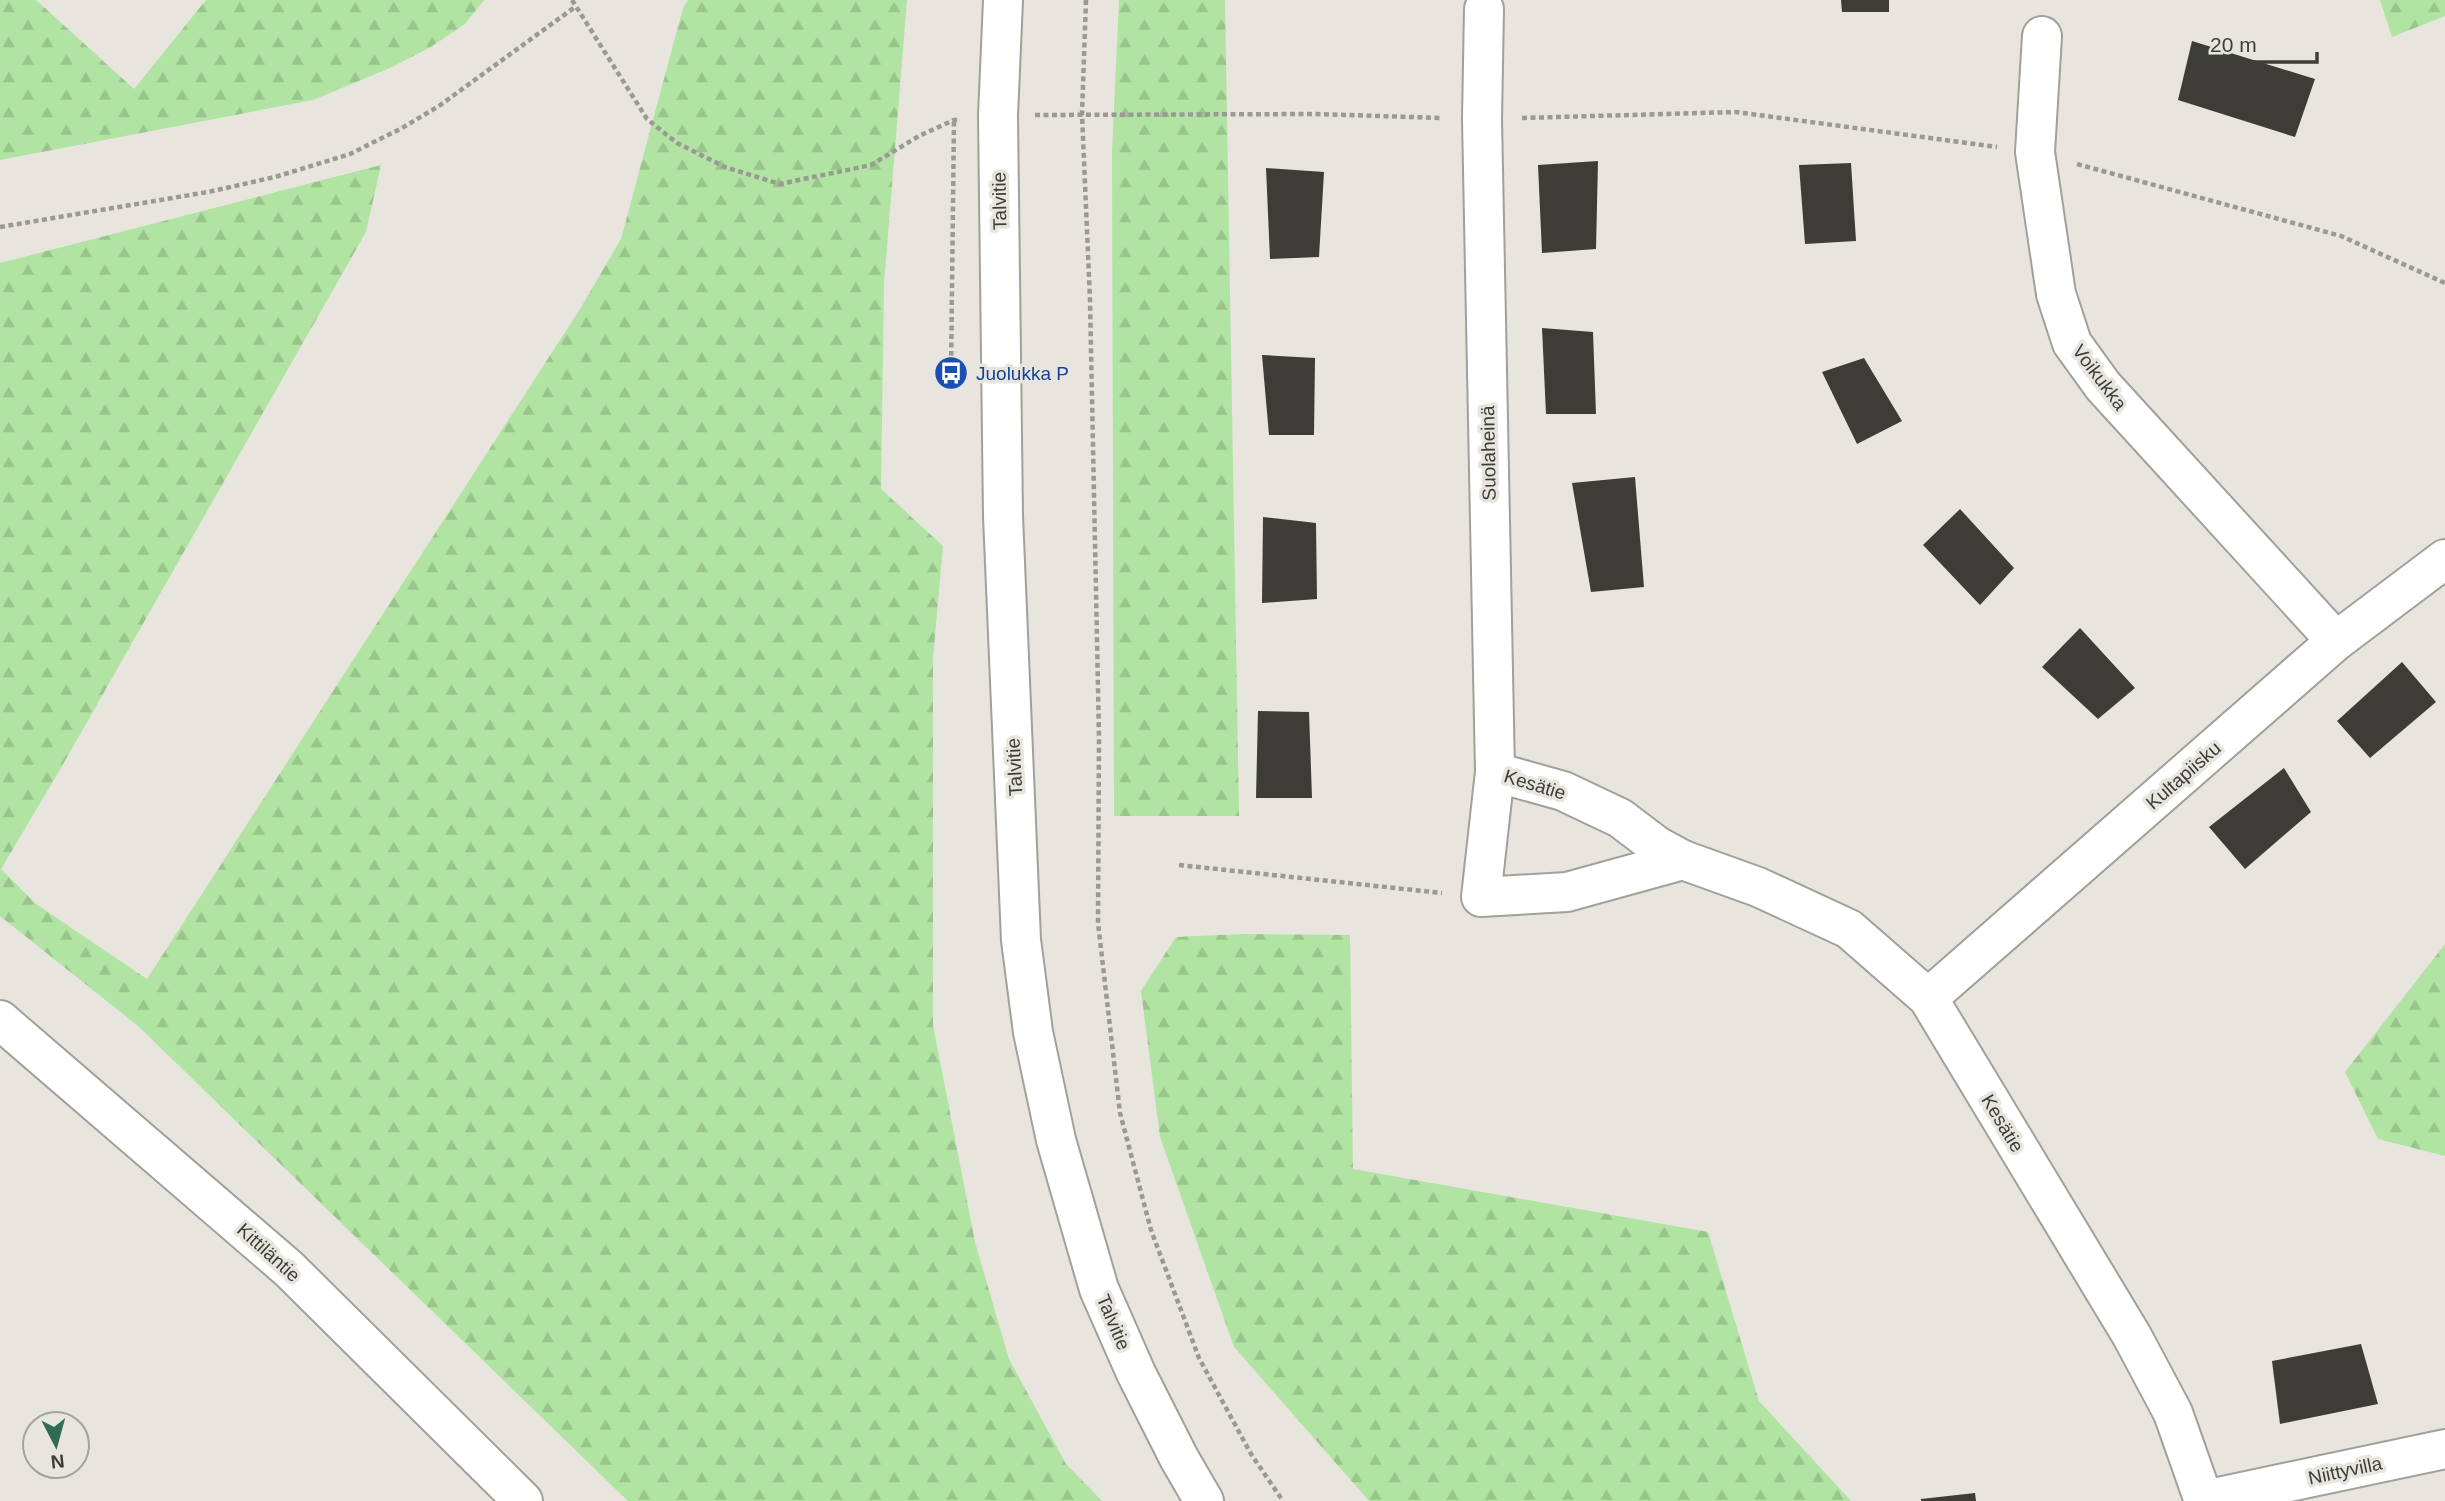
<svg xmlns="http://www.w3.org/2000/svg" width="2445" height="1501" font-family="Arial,sans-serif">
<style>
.forest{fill:url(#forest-firs)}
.building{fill:#3d3c36}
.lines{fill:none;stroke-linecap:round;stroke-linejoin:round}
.minor-casing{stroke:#a1a099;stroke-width:42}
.major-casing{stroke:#a1a099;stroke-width:42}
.path{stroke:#9a9994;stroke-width:4.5;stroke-dasharray:5 3.5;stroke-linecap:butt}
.minor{stroke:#fff;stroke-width:38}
.major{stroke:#fff;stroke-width:38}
.labels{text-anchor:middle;stroke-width:7;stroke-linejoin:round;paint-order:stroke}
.street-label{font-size:19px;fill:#3d3d3a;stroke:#e7e5de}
.transit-label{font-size:19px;fill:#164399;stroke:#e7e5de;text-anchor:start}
</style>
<defs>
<pattern id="forest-firs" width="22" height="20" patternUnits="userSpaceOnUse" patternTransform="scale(1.75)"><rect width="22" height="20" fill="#b1e4a2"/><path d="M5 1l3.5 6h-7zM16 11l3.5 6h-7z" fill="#99c48c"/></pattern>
</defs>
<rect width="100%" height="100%" fill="#e7e5de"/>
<g class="forest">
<polygon points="0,0 36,0 134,89 206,0 484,0 465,24 431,47 390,68 313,100 0,160"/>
<polygon points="688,0 907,0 884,284 881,489 943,546 933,658 933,1025 975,1242 1009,1359 1066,1464 1102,1501 628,1501 138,1026 0,916 0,263 381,165 366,232 62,766 1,869 36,904 147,979 580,309 621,239 683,8"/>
<polygon points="1119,0 1225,0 1239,816 1114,816 1112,152"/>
<polygon points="2380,0 2445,0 2445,16 2392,37"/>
<polygon points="1241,934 1350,935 1353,1169 1708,1232 1759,1401 1851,1501 1369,1501 1234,1347 1160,1137 1141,991 1176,937"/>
<polygon points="2445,944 2445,1156 2378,1139 2345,1072"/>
</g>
<g class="building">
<polygon points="1841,0 1889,0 1889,12 1842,12"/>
<polygon points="2192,41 2315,79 2295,137 2178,100"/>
<polygon points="1598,161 1596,249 1542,253 1538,165"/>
<polygon points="1851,163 1856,241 1805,244 1799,165"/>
<polygon points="1266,168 1324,172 1319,257 1270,259"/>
<polygon points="1542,328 1593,332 1596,414 1546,414"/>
<polygon points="1262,355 1315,358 1314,435 1269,435"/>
<polygon points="1864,358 1902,421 1857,444 1822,372"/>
<polygon points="1635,477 1644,587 1591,592 1572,483"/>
<polygon points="1960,509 2014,568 1980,605 1923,545"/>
<polygon points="1263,517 1316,523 1317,599 1262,603"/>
<polygon points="2080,628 2135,688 2098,719 2042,667"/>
<polygon points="2402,662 2436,702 2370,758 2337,721"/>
<polygon points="1258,711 1309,712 1312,798 1256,798"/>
<polygon points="2284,768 2311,812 2245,869 2209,827"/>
<polygon points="2361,1344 2378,1404 2280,1424 2272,1361"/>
<polygon points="1975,1493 1976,1501 1921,1501 1921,1499"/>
</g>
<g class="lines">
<g class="minor-casing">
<g id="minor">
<polyline points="1003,0 998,116 1003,516 1021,940 1033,1032 1056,1140 1099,1289 1136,1373 1179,1458 1204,1501"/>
<polyline points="1484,9 1482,119 1495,772 1481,897 1567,892 1683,860 1758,887 1849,929 1928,998 2132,1336 2173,1413 2204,1501"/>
<polyline points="2042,36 2035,152 2056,294 2072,343 2103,386 2336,641"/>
<polyline points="1495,772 1563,791 1620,818 1657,846 1683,860"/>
<polyline points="1928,998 2336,641 2445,559"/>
<polyline points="2204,1500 2445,1449"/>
</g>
</g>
<g class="major-casing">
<polyline id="major" points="0,1020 289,1269 523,1501"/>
</g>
<g class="path">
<polyline points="572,0 647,119 677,143 725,167 780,184 871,165 919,136 954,120 960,120"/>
<polyline points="1086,0 1082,114 1090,300 1099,737 1098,923 1120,1113 1151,1230 1199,1358 1251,1454 1283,1501"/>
<polyline points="1035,115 1314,114 1443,118"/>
<polyline points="1522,118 1736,112 1997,147"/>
<polyline points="2077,164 2341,236 2445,283"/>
<polyline points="0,227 208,192 275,177 350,154 402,128 439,106 575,7"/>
<polyline points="951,373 954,120"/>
<polyline points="1179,865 1442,893"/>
</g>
<use href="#minor" class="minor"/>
<use href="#major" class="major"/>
</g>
<defs>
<g id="bus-disc" transform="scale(1.75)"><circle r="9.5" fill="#1a4fb4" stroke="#e7e5de"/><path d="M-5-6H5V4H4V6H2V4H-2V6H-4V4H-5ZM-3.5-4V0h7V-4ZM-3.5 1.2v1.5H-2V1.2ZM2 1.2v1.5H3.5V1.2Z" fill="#fff"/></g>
</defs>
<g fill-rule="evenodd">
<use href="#bus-disc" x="951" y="373"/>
</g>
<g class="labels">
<g class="street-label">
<text transform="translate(999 201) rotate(-91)" y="7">Talvitie</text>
<text transform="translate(2100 377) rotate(53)" y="7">Voikukka</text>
<text transform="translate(1488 453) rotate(-91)" y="7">Suolaheinä</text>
<text transform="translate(1014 767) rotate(-93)" y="7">Talvitie</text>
<text transform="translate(2183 775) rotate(-41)" y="7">Kultapiisku</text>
<text transform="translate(1535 784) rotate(17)" y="7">Kesätie</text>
<text transform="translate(2003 1123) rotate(59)" y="7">Kesätie</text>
<text transform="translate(269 1252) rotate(42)" y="7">Kittiläntie</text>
<text transform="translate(1114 1322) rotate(67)" y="7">Talvitie</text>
<text transform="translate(2345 1470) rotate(-12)" y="7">Niittyvilla</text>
</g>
<g class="transit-label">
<text x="976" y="380">Juolukka P</text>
</g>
</g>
<g transform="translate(56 1445) rotate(174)"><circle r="33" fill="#e7e5de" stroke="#a3a29c" stroke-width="2"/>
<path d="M0-5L12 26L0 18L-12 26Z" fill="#326b53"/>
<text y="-10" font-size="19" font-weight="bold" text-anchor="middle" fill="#3d3d3a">N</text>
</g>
<path d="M2200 52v10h117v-10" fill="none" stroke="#3d3d3a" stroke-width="3.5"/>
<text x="2210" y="52" font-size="21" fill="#3d3d3a" stroke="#e7e5de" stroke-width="5" paint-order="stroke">20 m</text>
</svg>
